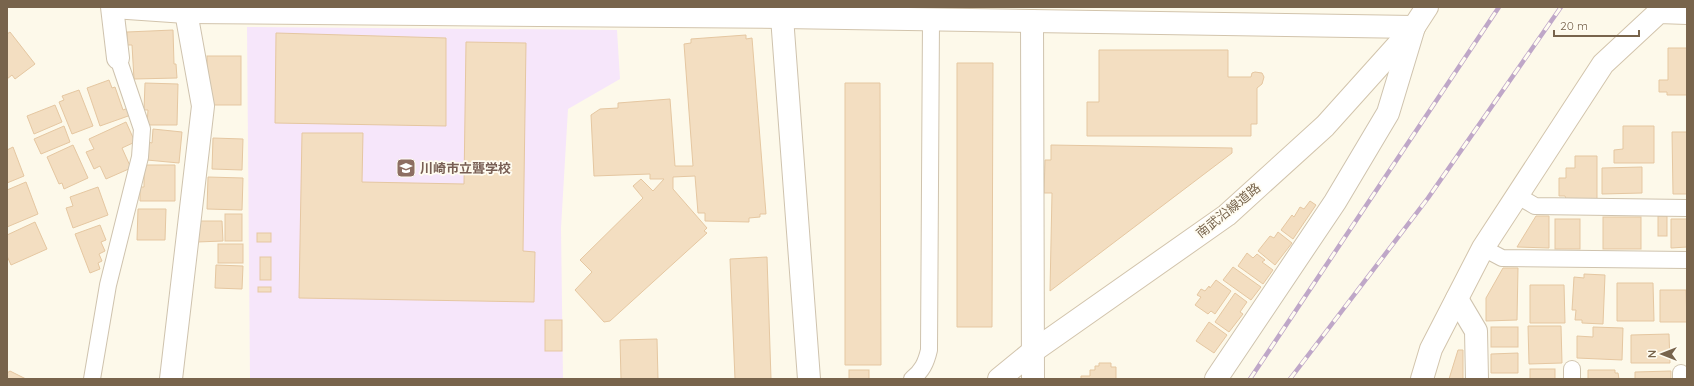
<svg xmlns="http://www.w3.org/2000/svg" width="1694" height="386" font-family="Quicksand,'Noto Sans JP',sans-serif">
<style>
.education{fill:#f6e6fa}
.building{fill:#f3dec1;stroke:#e5c7a1}
.lines{fill:none;stroke-linecap:round;stroke-linejoin:round}
.lane-casing{stroke:#cfc3ae;stroke-width:18}
.street-casing{stroke:#cfc3ae;stroke-width:24}
.secondary-casing{stroke:#d2c4ac;stroke-width:24}
.lane{stroke:#fff;stroke-width:16}
.street{stroke:#fff;stroke-width:22}
.secondary{stroke:#fff;stroke-width:22}
.rail-casing{stroke:#bfa7c8;stroke-width:4.5}
.rail{stroke:#fffcf1;stroke-width:3;stroke-dasharray:9;stroke-linecap:butt}
.labels{text-anchor:middle;stroke-width:3.5;stroke-linejoin:round;paint-order:stroke}
.education-label{font-size:13px;font-weight:bold;fill:#785e54;stroke:#fffcf1;text-anchor:start}
.street-label{font-size:13px;fill:#78644c;stroke:#fffcf1}
</style>
<rect width="100%" height="100%" fill="#fdf9ea"/>
<polygon class="education" points="247,27 617,30 620,79 568,109 561,228 563,379 250,379"/>
<g class="building">
<polygon points="173,30 174,64 176,64 177,78 134,79 132,45 127,45 127,32"/>
<polygon points="10,32 35,64 15,79 12,75 7,79 7,34"/>
<polygon points="276,33 446,38 446,126 275,123"/>
<polygon points="746,35 746,39 752,38 766,214 760,214 760,217 749,218 749,222 705,221 705,213 698,213 695,176 673,177 673,189 707,228 704,231 707,233 610,321 604,322 575,290 592,272 580,260 643,198 633,186 641,179 653,191 664,179 650,179 650,174 594,176 591,115 600,109 618,108 618,103 670,99 675,166 693,166 684,44 691,43 691,39"/>
<polygon points="466,42 526,43 523,251 535,252 534,302 299,298 302,133 363,133 362,182 464,184"/>
<polygon points="1668,48 1687,48 1687,95 1667,95 1667,92 1659,92 1659,80 1668,80"/>
<polygon points="1099,50 1228,50 1228,77 1251,77 1252,73 1255,72 1262,73 1264,77 1262,84 1257,88 1257,124 1251,124 1251,136 1087,136 1087,102 1099,102"/>
<rect x="207" y="56" width="34" height="49"/>
<polygon points="957,63 993,63 992,327 957,327"/>
<polygon points="109,80 112,88 115,87 123,110 128,108 131,115 100,126 87,88"/>
<polygon points="145,83 178,84 177,125 147,125 148,110 144,110"/>
<polygon points="845,83 880,83 881,365 845,365"/>
<polygon points="79,90 93,126 72,134 59,102 64,100 62,96"/>
<polygon points="55,105 62,122 34,134 27,116"/>
<polygon points="126,122 135,142 122,148 131,168 106,179 100,166 94,169 86,152 94,149 89,139"/>
<polygon points="64,126 70,142 41,154 34,139"/>
<polygon points="1623,126 1654,126 1654,163 1614,163 1614,150 1623,149"/>
<polygon points="153,129 182,132 179,163 147,160 148,142 152,143"/>
<polygon points="1672,132 1687,132 1687,194 1673,194"/>
<polygon points="213,138 243,139 242,170 212,169"/>
<polygon points="73,145 88,178 64,189 62,183 59,184 47,157"/>
<polygon points="1051,145 1232,148 1232,153 1050,291 1052,193 1044,193 1045,160 1051,160"/>
<polygon points="13,147 24,176 7,183 7,150"/>
<polygon points="1575,156 1597,156 1597,199 1566,199 1565,196 1559,196 1559,178 1566,178 1566,168 1575,168"/>
<polygon points="144,165 175,165 175,201 140,201 140,187 144,187"/>
<polygon points="1642,167 1642,193 1602,194 1602,168"/>
<polygon points="208,177 243,178 242,210 207,209"/>
<polygon points="26,182 38,214 7,227 7,190"/>
<polygon points="98,187 108,215 73,228 66,208 73,206 70,197"/>
<polygon points="1310,201 1316,205 1293,239 1281,230 1292,215 1294,217 1300,207 1304,209"/>
<polygon points="138,209 166,209 165,240 137,240"/>
<rect x="225" y="214" width="17" height="27"/>
<polygon points="1536,216 1549,216 1549,248 1517,247"/>
<rect x="1658" y="216" width="9" height="20"/>
<rect x="1603" y="217" width="38" height="32"/>
<rect x="1555" y="219" width="25" height="30"/>
<polygon points="1671,219 1687,219 1687,247 1671,248"/>
<polygon points="197,221 222,221 223,241 197,242"/>
<polygon points="35,222 47,249 11,265 7,256 7,235"/>
<polygon points="100,225 106,240 101,242 105,251 99,254 102,261 98,263 100,269 90,273 75,234"/>
<polygon points="1278,232 1292,243 1275,265 1258,251 1270,236 1274,238"/>
<rect x="257" y="233" width="14" height="9"/>
<rect x="218" y="244" width="25" height="19"/>
<polygon points="1247,253 1253,258 1257,254 1265,260 1262,262 1273,270 1263,284 1238,266"/>
<rect x="260" y="257" width="11" height="23"/>
<polygon points="767,257 771,379 735,379 730,259"/>
<polygon points="216,265 243,266 242,289 215,288"/>
<polygon points="1233,267 1261,287 1251,300 1223,280"/>
<polygon points="1503,268 1518,268 1517,320 1486,321 1486,298"/>
<polygon points="1584,274 1605,275 1603,324 1582,323 1582,320 1575,320 1576,310 1572,310 1574,277 1584,278"/>
<polygon points="1216,280 1231,291 1215,314 1211,311 1208,314 1195,305 1201,297 1197,295 1201,289 1205,291 1209,286 1210,288"/>
<polygon points="1617,283 1653,283 1654,321 1617,321"/>
<polygon points="1530,285 1564,285 1565,323 1530,323"/>
<rect x="258" y="287" width="13" height="5"/>
<polygon points="1660,290 1686,290 1687,322 1660,322"/>
<polygon points="1235,293 1247,302 1240,312 1243,314 1229,332 1215,322"/>
<rect x="545" y="320" width="17" height="31"/>
<polygon points="1209,322 1227,335 1214,353 1196,341"/>
<polygon points="1528,326 1561,326 1562,363 1529,364"/>
<rect x="1491" y="327" width="27" height="20"/>
<polygon points="1593,327 1623,328 1622,360 1577,358 1577,336 1593,337"/>
<polygon points="1669,334 1670,363 1631,363 1631,335"/>
<polygon points="657,339 658,379 621,379 620,340"/>
<polygon points="1458,350 1463,350 1463,379 1449,379"/>
<polygon points="1518,353 1518,373 1491,373 1491,354"/>
<polygon points="1099,363 1111,363 1111,367 1116,367 1116,379 1081,379 1081,376 1090,376 1090,370 1095,370 1095,366 1099,366"/>
<rect x="1530" y="369" width="25" height="10"/>
<rect x="849" y="370" width="20" height="9"/>
<polygon points="1588,370 1615,370 1615,373 1618,373 1619,379 1588,379"/>
<polygon points="10,371 26,379 7,379 7,373"/>
<polygon points="1671,371 1671,379 1635,379 1635,372"/>
</g>
<g class="lines">
<g class="lane-casing">
<g id="lane">
<polyline points="1518,196 1535,206 1687,208"/>
<polyline points="1483,248 1502,258 1687,260"/>
<polyline points="1572,369 1572,379"/>
<polyline points="1681,373 1681,379"/>
<polyline points="92,379 108,285 140,157 142,129 118,58"/>
<path d="M912,379C922,371 926,363 929,350L931,19"/>
</g>
</g>
<g class="street-casing">
<g id="street">
<polyline points="112,7 118,58"/>
<polyline points="782,17 809,379"/>
<polyline points="1032,21 1033,379"/>
<polyline points="1457,299 1476,331 1477,379"/>
<polyline points="171,379 203,106 186,12"/>
<polyline points="1216,379 1335,202 1388,113 1414,27"/>
</g>
</g>
<g class="secondary-casing">
<g id="secondary">
<polyline points="113,7 186,12 782,17 1414,27"/>
<polyline points="999,379 1032,352 1227,215 1325,126 1414,27 1427,7"/>
<polyline points="1422,379 1431,349 1483,248 1603,64 1659,12 1687,13"/>
</g>
</g>
<use href="#lane" class="lane"/>
<use href="#street" class="street"/>
<use href="#secondary" class="secondary"/>
<g class="rail-casing">
<g id="rail">
<polyline points="1250,379 1499,7"/>
<polyline points="1290,379 1428,198 1561,7"/>
</g>
</g>
<use href="#rail" class="rail"/>
</g>
<defs>
<g id="school-square" transform="scale(1)"><rect x="-9" y="-9" width="18" height="18" rx="4" fill="#8d6e63" stroke="#fffcf1"/><path d="M0-5L7-2L0 1L-7-2ZM-4 1L0 2.5L4 1V4Q0 6-4 4Z" fill="#fff"/></g>
</defs>
<g fill-rule="evenodd">
<use href="#school-square" x="406" y="168"/>
</g>
<g class="labels">
<g class="education-label">
<text x="420" y="173">川崎市立聾学校</text>
</g>
<g class="street-label">
<text transform="translate(1228 210) rotate(-39)" y="5">南武沿線道路</text>
</g>
</g>
<rect width="1694" height="386" fill="none" stroke="#78644c" stroke-width="16"/>
<g transform="translate(1662 354) rotate(270)" stroke="#fffcf1" stroke-width="3" paint-order="stroke">
<path d="M0-3L7 15L0 10L-7 15Z" fill="#78644c"/>
<text y="-6" font-size="11" font-weight="bold" text-anchor="middle" fill="#78644c">N</text>
</g>
<path d="M1554 30v6h85v-6" fill="none" stroke="#78644c" stroke-width="2"/>
<text x="1560" y="30" font-size="12" fill="#78644c" stroke="#fffcf1" stroke-width="3" paint-order="stroke">20 m</text>
</svg>
